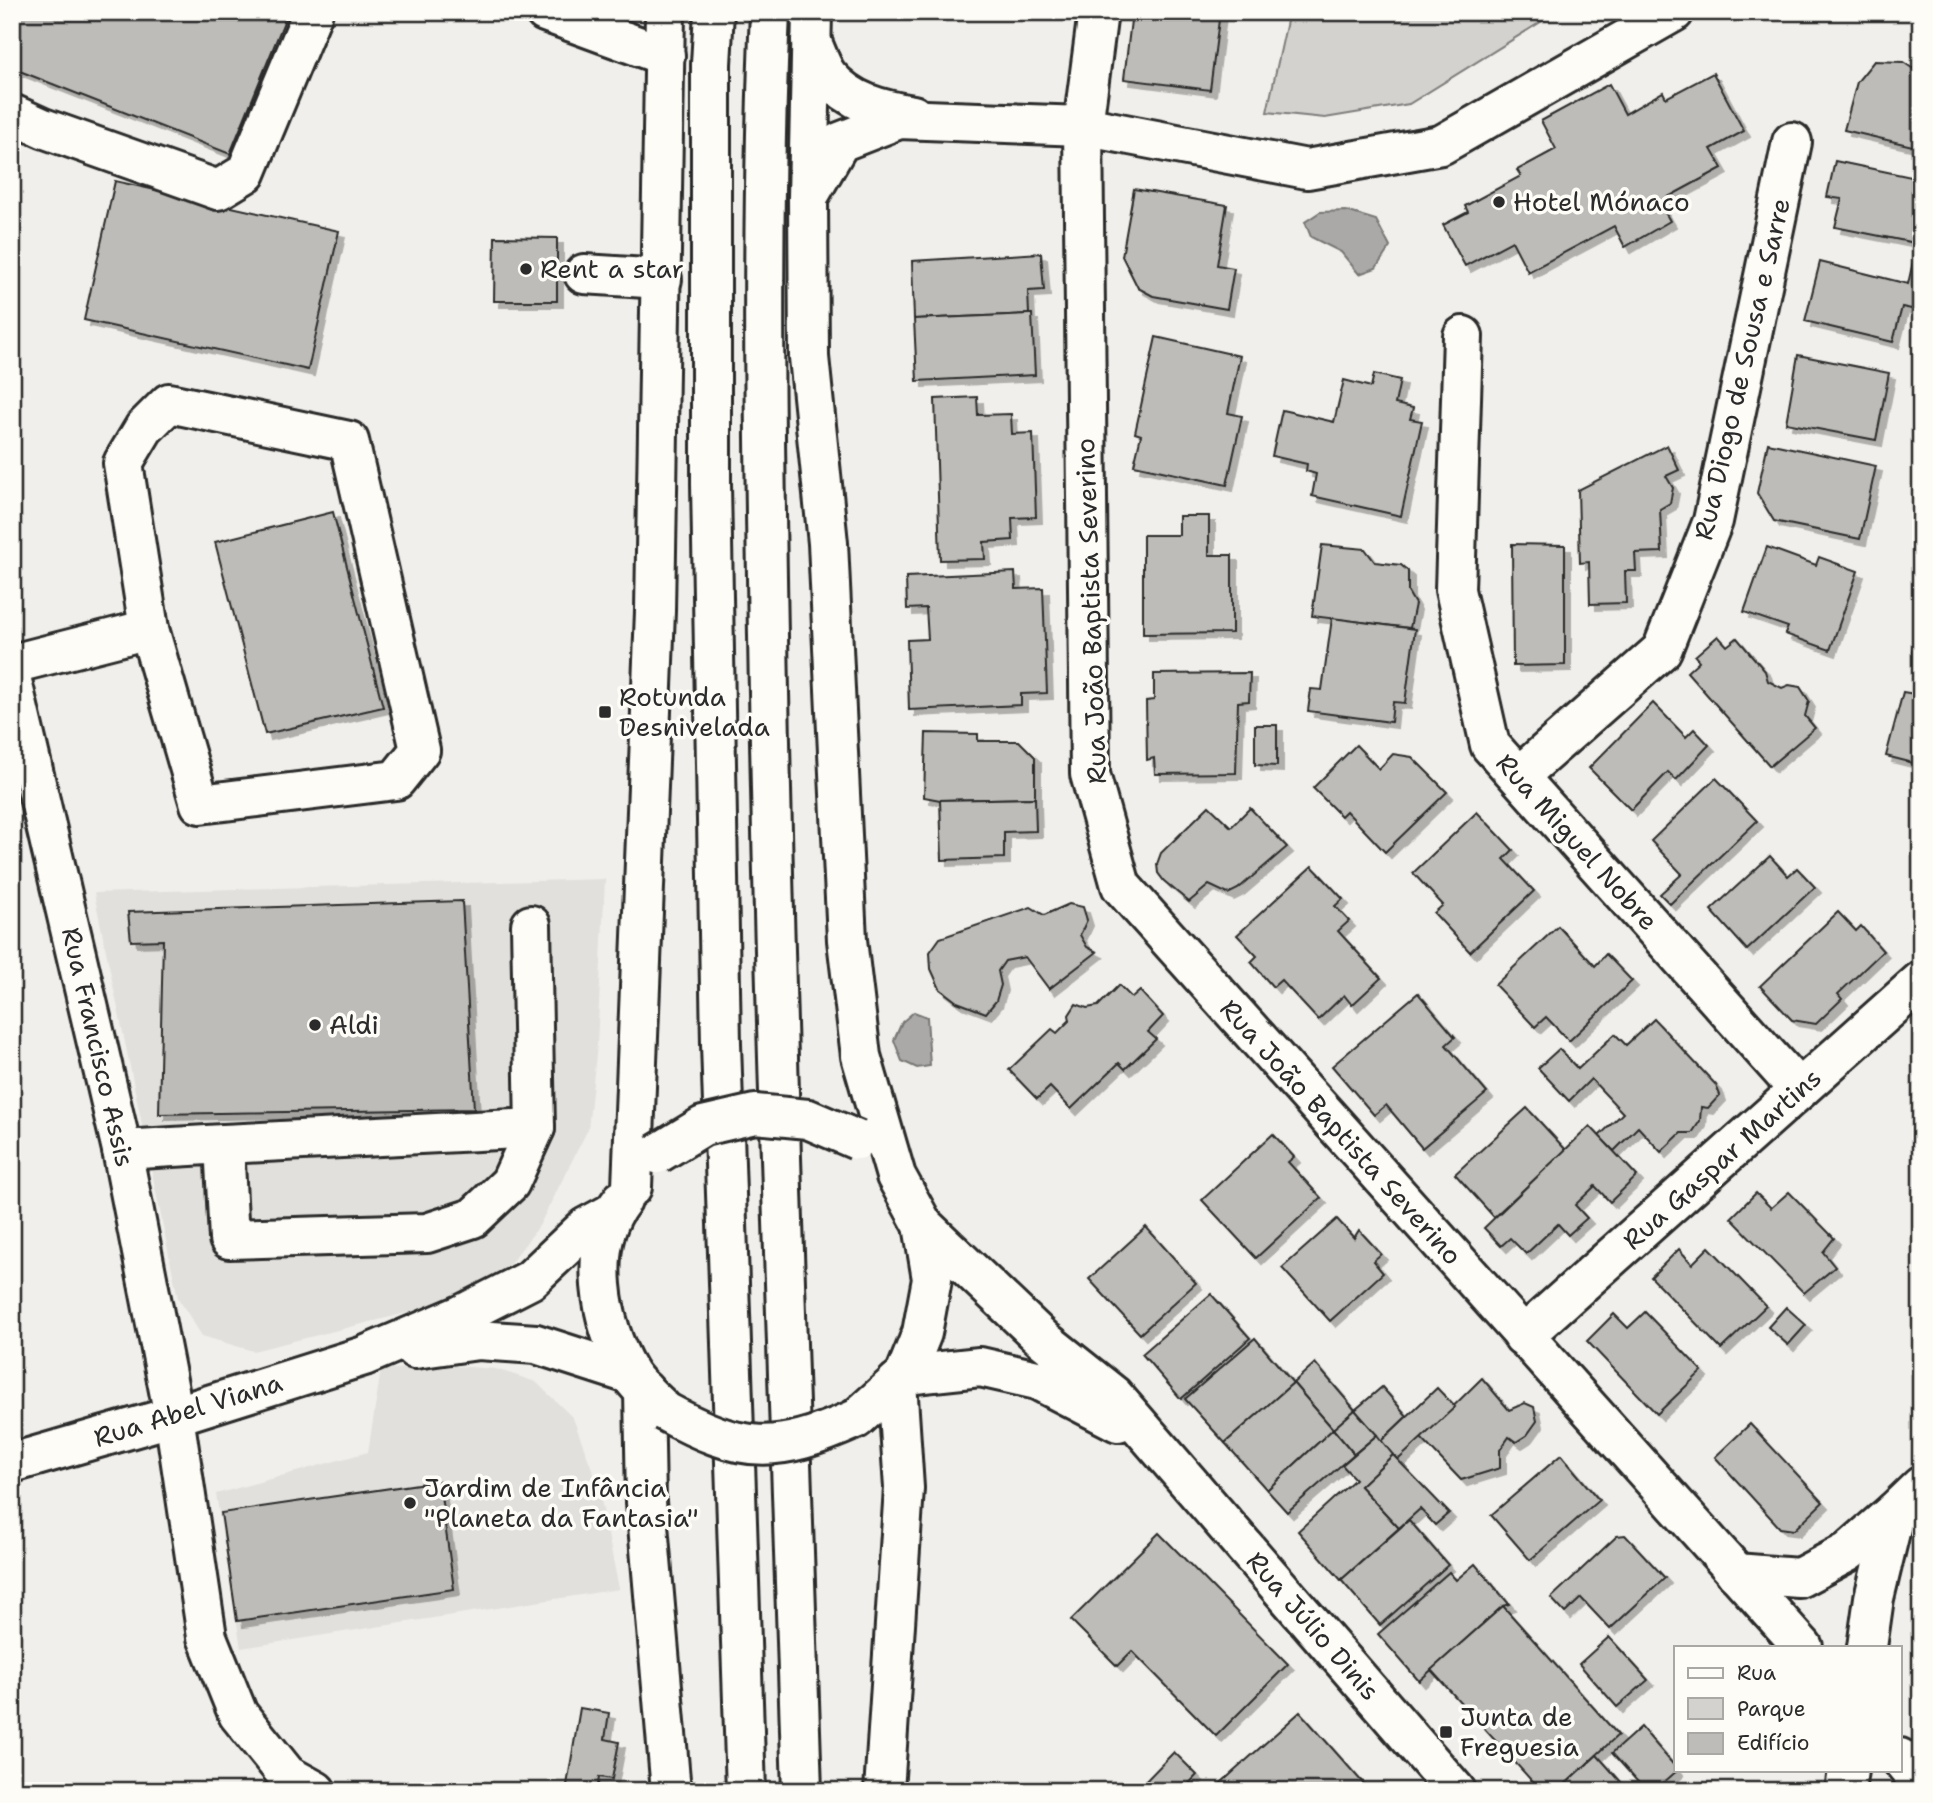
<svg xmlns="http://www.w3.org/2000/svg" width="1933" height="1803" font-family="'Shantell Sans',sans-serif">
<style>
.built{fill:#e1e0dc}
.green{fill:#d3d2cf;stroke:#7f7e7d;stroke-width:2}
.water{fill:#aaa9a7;stroke:#777775;stroke-width:2}
.building{fill:#bdbcb8;stroke:#2b2b2b;stroke-width:2;filter:url(#shadow)}
.lines{fill:none;stroke-linecap:round;stroke-linejoin:round}
.minor-casing{stroke:#2b2b2b;stroke-width:44}
.major-casing{stroke:#2b2b2b;stroke-width:44}
.minor{stroke:#fdfcf7;stroke-width:38}
.major{stroke:#fdfcf7;stroke-width:38}
.minor-bridge-casing{stroke:#2b2b2b;stroke-width:44;stroke-linecap:butt}
.minor-bridge{stroke:#fdfcf7;stroke-width:38}
.poi-dot{fill:#2b2b2b;stroke:#fdfcf7;stroke-width:2.5}
.labels{text-anchor:middle;stroke-width:7;stroke-linejoin:round;paint-order:stroke}
.poi-label{font-size:26px;fill:#2b2b2b;stroke:#fdfcf7;text-anchor:start}
.street-label{font-size:26px;fill:#2b2b2b;stroke:#fdfcf7}
</style>
<defs>
<filter id="shadow"><feDropShadow dx="6" dy="6" stdDeviation="0" flood-color="#0004"/></filter>
</defs>
<rect width="100%" height="100%" fill="#f0efeb"/>
<filter id="ink" filterUnits="userSpaceOnUse"><feTurbulence type="fractalNoise" baseFrequency=".0143" numOctaves="2"/><feDisplacementMap in="SourceGraphic" scale="14" xChannelSelector="R" yChannelSelector="G"/><feConvolveMatrix kernelMatrix="1 2 1 2 8 2 1 2 1" color-interpolation-filters="sRGB"/></filter>
<g filter="url(#ink)">
<g class="built">
<polygon points="605,879 597,1045 588,1129 539,1226 502,1274 451,1302 253,1351 202,1336 178,1298 94,893"/>
<polygon points="442,1365 496,1369 536,1382 573,1418 598,1485 619,1589 241,1648 216,1494 368,1452 381,1370"/>
</g>
<polygon class="green" points="1289,12 1550,12 1552,15 1409,104 1325,118 1267,112"/>
<g class="water">
<polygon points="1346,211 1376,220 1390,247 1376,268 1359,274 1341,252 1311,237 1305,222 1320,212"/>
<polygon points="914,1012 927,1017 930,1066 917,1068 902,1061 894,1040 902,1022"/>
</g>
<g class="building">
<polygon points="12,12 288,12 230,154 12,68"/>
<polygon points="1132,12 1220,12 1210,90 1124,79"/>
<polygon points="1874,61 1903,62 1921,74 1921,148 1844,130 1857,82"/>
<polygon points="1713,73 1744,131 1711,149 1722,168 1659,202 1670,221 1625,247 1614,226 1528,272 1512,241 1465,266 1443,225 1468,212 1465,206 1521,176 1517,170 1556,149 1541,121 1609,84 1625,114 1663,92 1666,98"/>
<polygon points="1835,161 1921,179 1920,244 1835,227 1842,199 1827,197"/>
<polygon points="115,181 339,231 308,370 84,320"/>
<polygon points="1134,189 1227,205 1217,265 1234,268 1227,309 1153,296 1138,288 1122,256"/>
<polygon points="495,237 557,238 557,301 494,301"/>
<polygon points="1041,253 1044,290 1028,291 1029,314 914,319 912,261"/>
<polygon points="1820,262 1908,284 1913,262 1921,264 1921,311 1902,307 1893,342 1805,321"/>
<polygon points="1029,314 1032,314 1035,375 917,381 914,319"/>
<polygon points="1156,337 1240,356 1228,413 1242,416 1227,485 1134,465 1141,435 1135,433"/>
<polygon points="1798,355 1889,373 1876,440 1786,423"/>
<polygon points="1374,374 1400,380 1395,404 1413,408 1410,419 1422,421 1401,516 1312,496 1316,474 1306,471 1307,464 1272,456 1282,410 1334,422 1344,380 1371,387"/>
<polygon points="977,397 978,415 1011,414 1012,434 1033,433 1036,517 1012,518 1013,540 984,542 985,559 940,560 935,399"/>
<polygon points="1768,443 1876,466 1860,539 1774,521 1757,493"/>
<polygon points="1667,445 1679,470 1666,476 1673,488 1670,503 1660,509 1662,552 1635,553 1636,571 1625,571 1626,603 1590,604 1589,562 1580,563 1578,490"/>
<polygon points="333,512 383,707 265,734 215,542"/>
<polygon points="1179,516 1209,516 1209,555 1232,555 1232,633 1143,634 1143,535 1179,535"/>
<polygon points="1512,544 1565,545 1565,665 1513,666"/>
<polygon points="1322,545 1365,549 1375,562 1401,565 1408,571 1408,592 1415,604 1410,628 1312,616"/>
<polygon points="1767,547 1816,565 1819,557 1858,571 1830,650 1785,634 1788,627 1744,612"/>
<polygon points="1015,572 1016,589 1043,588 1047,693 1021,694 1021,705 909,710 907,640 928,639 926,608 907,609 906,577"/>
<polygon points="1921,613 1921,655 1912,653"/>
<polygon points="1332,618 1415,629 1405,703 1393,702 1391,722 1308,711 1311,689 1322,690"/>
<polygon points="1718,636 1727,646 1737,638 1765,671 1768,681 1782,688 1789,685 1800,687 1809,701 1805,716 1815,728 1770,766 1687,672 1699,661 1695,656"/>
<polygon points="1250,673 1249,701 1238,702 1236,773 1155,774 1154,758 1147,760 1146,701 1154,700 1154,674"/>
<polygon points="1903,692 1921,695 1921,765 1886,756"/>
<polygon points="1653,703 1686,737 1694,729 1709,745 1676,780 1668,772 1631,810 1589,768"/>
<polygon points="1255,725 1277,725 1277,766 1255,765"/>
<polygon points="926,733 978,734 978,741 1019,741 1035,757 1035,798 940,800 924,797"/>
<polygon points="1356,745 1379,769 1393,754 1412,757 1447,792 1385,852 1346,811 1341,816 1313,788"/>
<polygon points="1716,778 1757,821 1670,904 1660,894 1682,874 1651,841"/>
<polygon points="1035,798 1036,831 1004,832 1004,858 942,860 940,800"/>
<polygon points="1209,806 1231,827 1250,808 1287,847 1238,889 1228,894 1209,885 1189,902 1164,881 1158,873 1157,864 1161,853"/>
<polygon points="1477,812 1513,850 1504,859 1534,891 1470,952 1434,913 1443,905 1413,873"/>
<polygon points="1770,856 1788,876 1797,868 1815,887 1747,950 1711,910"/>
<polygon points="1312,866 1343,899 1335,906 1349,921 1338,931 1381,978 1352,1005 1344,995 1318,1020 1281,980 1273,987 1251,962 1257,956 1237,935"/>
<polygon points="462,901 474,1109 159,1114 163,940 131,941 128,912"/>
<polygon points="1069,904 1083,907 1087,920 1080,935 1087,947 1097,952 1049,989 1025,957 1005,961 998,971 1001,985 996,1001 986,1013 957,1002 940,989 931,969 930,952 940,938 1031,907 1044,915"/>
<polygon points="1838,912 1856,931 1861,926 1883,951 1838,994 1842,999 1816,1024 1792,1020 1760,986"/>
<polygon points="1558,926 1595,966 1606,954 1632,981 1569,1041 1546,1017 1535,1027 1495,985"/>
<polygon points="1119,985 1132,998 1140,991 1163,1016 1148,1032 1156,1039 1125,1069 1119,1063 1071,1109 1050,1087 1037,1099 1009,1070 1052,1029 1057,1033 1070,1020 1069,1015 1076,1004 1087,1008 1098,1006"/>
<polygon points="1418,993 1455,1037 1446,1045 1487,1093 1422,1148 1386,1105 1374,1115 1332,1066"/>
<polygon points="1654,1019 1716,1085 1720,1095 1708,1108 1701,1107 1700,1121 1692,1133 1681,1133 1661,1152 1638,1127 1614,1151 1599,1136 1623,1113 1591,1079 1569,1101 1538,1068 1559,1049 1578,1069 1615,1034 1626,1045"/>
<polygon points="1527,1108 1566,1150 1494,1217 1455,1174"/>
<polygon points="1590,1126 1637,1176 1610,1202 1595,1186 1575,1205 1587,1218 1568,1235 1558,1224 1526,1254 1510,1238 1501,1246 1484,1228"/>
<polygon points="1273,1134 1294,1157 1288,1162 1321,1198 1256,1258 1202,1200"/>
<polygon points="1789,1192 1834,1238 1823,1252 1835,1267 1804,1293 1731,1218 1756,1193 1771,1208"/>
<polygon points="1337,1219 1354,1238 1359,1230 1381,1254 1373,1261 1383,1273 1330,1321 1282,1268"/>
<polygon points="1146,1227 1196,1283 1140,1334 1089,1279"/>
<polygon points="1709,1247 1766,1306 1721,1349 1651,1277 1679,1249 1692,1264"/>
<polygon points="1211,1294 1250,1338 1181,1399 1142,1354"/>
<polygon points="1786,1307 1806,1325 1788,1345 1768,1327"/>
<polygon points="1645,1312 1702,1371 1657,1414 1587,1341 1614,1314 1628,1328"/>
<polygon points="1255,1338 1293,1383 1225,1443 1185,1399"/>
<polygon points="1315,1363 1355,1410 1333,1429 1293,1383"/>
<polygon points="1482,1378 1509,1410 1525,1403 1534,1407 1537,1421 1527,1435 1516,1442 1509,1437 1500,1450 1500,1468 1461,1480 1421,1438"/>
<polygon points="1293,1383 1333,1429 1267,1490 1225,1443"/>
<polygon points="1382,1387 1407,1416 1380,1442 1355,1410"/>
<polygon points="1437,1388 1455,1407 1399,1459 1393,1455 1380,1442"/>
<polygon points="1355,1410 1377,1435 1354,1454 1333,1429"/>
<polygon points="1750,1424 1823,1502 1794,1530 1780,1528 1715,1457"/>
<polygon points="1333,1429 1354,1454 1287,1512 1267,1490"/>
<polygon points="1377,1435 1393,1455 1360,1486 1399,1528 1341,1580 1298,1531 1355,1479 1342,1465"/>
<polygon points="1393,1455 1449,1513 1435,1525 1420,1509 1399,1528 1360,1486"/>
<polygon points="1561,1455 1599,1500 1530,1560 1491,1515"/>
<polygon points="439,1481 454,1589 237,1621 221,1513"/>
<polygon points="1409,1520 1448,1565 1380,1625 1341,1580"/>
<polygon points="1159,1533 1288,1664 1216,1736 1132,1651 1117,1666 1071,1620"/>
<polygon points="1625,1535 1665,1578 1610,1629 1581,1598 1565,1613 1551,1598 1617,1536"/>
<polygon points="1475,1564 1509,1604 1503,1606 1419,1681 1378,1634 1449,1572 1456,1580"/>
<polygon points="1503,1606 1618,1735 1558,1791 1541,1791 1431,1670"/>
<polygon points="1609,1637 1648,1680 1617,1707 1579,1664"/>
<polygon points="580,1708 609,1713 605,1739 619,1742 612,1779 599,1777 597,1791 566,1791"/>
<polygon points="1300,1712 1370,1791 1212,1791"/>
<polygon points="1641,1727 1678,1770 1654,1791 1646,1791 1612,1753"/>
<polygon points="1174,1752 1197,1775 1182,1791 1136,1791"/>
<polygon points="1597,1755 1629,1791 1558,1791"/>
</g>
<g class="lines">
<g class="minor-casing">
<g id="minor">
<polyline points="545,12 665,56"/>
<polyline points="812,12 808,198 809,357 828,543 847,940 861,1056 896,1176 923,1225 932,1279 922,1333 905,1375 856,1419"/>
<polyline points="1098,12 1083,126 1090,774 1121,886 1803,1647"/>
<path d="M811,40C816,51 821,67 828,76C851,103 881,110 913,115"/>
<polyline points="12,114 43,128 218,190 246,173 313,12"/>
<polyline points="810,194 840,142 899,119 1083,126 1307,169 1441,145 1674,12"/>
<polyline points="584,274 662,279"/>
<polyline points="1463,336 1455,590 1490,745 1799,1090"/>
<polygon points="169,403 349,441 420,750 396,780 200,804 149,629 123,463 144,428"/>
<polyline points="12,664 149,629"/>
<polyline points="12,681 122,1150 174,1416 207,1637 238,1714 287,1775 316,1791"/>
<polyline points="1519,776 1662,650 1713,521 1792,142"/>
<polyline points="224,1144 535,1128"/>
<polyline points="122,1150 224,1144 229,1239 427,1233 473,1218 510,1183 535,1128 531,925"/>
<polyline points="632,1187 655,611 665,12"/>
<path d="M622,1200C586,1246 600,1324 628,1371C635,1384 650,1396 661,1407"/>
<polyline points="923,1225 1044,1340 1113,1395 1456,1791"/>
<polyline points="1523,1336 1921,981"/>
<polyline points="415,1349 478,1340 536,1344 629,1374"/>
<polyline points="905,1375 980,1367 1037,1380 1118,1422"/>
<polyline points="644,1390 646,1502 671,1791"/>
<polyline points="12,1463 174,1416 364,1356 461,1315 530,1280 586,1227 612,1213"/>
<polyline points="1736,1573 1799,1578 1848,1552 1895,1511"/>
<polyline points="1867,1647 1874,1598 1895,1511 1921,1486"/>
<polyline points="1900,1758 1921,1783"/>
<polyline points="884,1791 904,1488 897,1382"/>
<polyline points="1845,1791 1848,1770"/>
</g>
</g>
<g class="major-casing">
<g id="major">
<polyline points="714,12 711,64 711,484 721,1044 746,1791"/>
<path d="M770,12C760,239 765,465 769,692C776,1058 790,1424 802,1791"/>
</g>
</g>
<use href="#minor" class="minor"/>
<use href="#major" class="major"/>
<g class="minor-bridge-casing">
<g id="minor-bridge">
<polyline points="657,1154 703,1126 755,1114 808,1119 857,1140"/>
<path d="M664,1411C742,1454 775,1455 856,1419"/>
</g>
</g>
<use href="#minor-bridge" class="minor-bridge"/>
</g>
</g>
<g class="poi-dot">
<circle cx="1499" cy="202" r="7"/>
<circle cx="526" cy="269" r="7"/>
<rect x="598" y="705" width="14" height="14" rx="3.5"/>
<circle cx="315" cy="1025" r="7"/>
<circle cx="410" cy="1503" r="7"/>
<rect x="1439" y="1725" width="14" height="14" rx="3.5"/>
</g>
<g class="labels">
<g class="poi-label">
<text x="1513" y="211">Hotel Mónaco</text>
<text x="540" y="278">Rent a star</text>
<text x="619" y="706">Rotunda<tspan x="619" dy="30">Desnivelada</tspan></text>
<text x="329" y="1034">Aldi</text>
<text x="424" y="1497">Jardim de Infância<tspan x="424" dy="30">"Planeta da Fantasia"</tspan></text>
<text x="1460" y="1726">Junta de<tspan x="1460" dy="30">Freguesia</tspan></text>
</g>
<g class="street-label">
<text transform="translate(1742 369) rotate(-77)" y="9">Rua Diogo de Sousa e Sarre</text>
<text transform="translate(1091 611) rotate(-92)" y="9">Rua João Baptista Severino</text>
<text transform="translate(1577 842) rotate(48)" y="9">Rua Miguel Nobre</text>
<text transform="translate(98 1047) rotate(77)" y="9">Rua Francisco Assis</text>
<text transform="translate(1341 1132) rotate(48)" y="9">Rua João Baptista Severino</text>
<text transform="translate(1722 1159) rotate(-42)" y="9">Rua Gaspar Martins</text>
<text transform="translate(188 1410) rotate(-17)" y="9">Rua Abel Viana</text>
<text transform="translate(1313 1626) rotate(49)" y="9">Rua Júlio Dinis</text>
</g>
</g>
<rect width="1933" height="1803" fill="none" stroke="#fdfcf7" stroke-width="42"/>
<rect x="21" y="21" width="1891" height="1761" fill="none" stroke="#2b2b2b" stroke-width="2.5" filter="url(#ink)"/>
<rect x="1674" y="1646" width="228" height="126" fill="#fdfcf7" stroke="#a9a8a5" stroke-width="2"/>
<rect x="1688" y="1668" width="35" height="10" fill="#fdfcf7" stroke="#a9a8a5" stroke-width="2"/>
<text x="1737" y="1680" font-size="21" fill="#2b2b2b">Rua</text>
<rect x="1688" y="1698" width="35" height="21" fill="#d3d2cf" stroke="#a9a8a5" stroke-width="2"/>
<text x="1737" y="1716" font-size="21" fill="#2b2b2b">Parque</text>
<rect x="1688" y="1733" width="35" height="21" fill="#bdbcb8" stroke="#a9a8a5" stroke-width="2"/>
<text x="1737" y="1750" font-size="21" fill="#2b2b2b">Edifício</text>
</svg>
